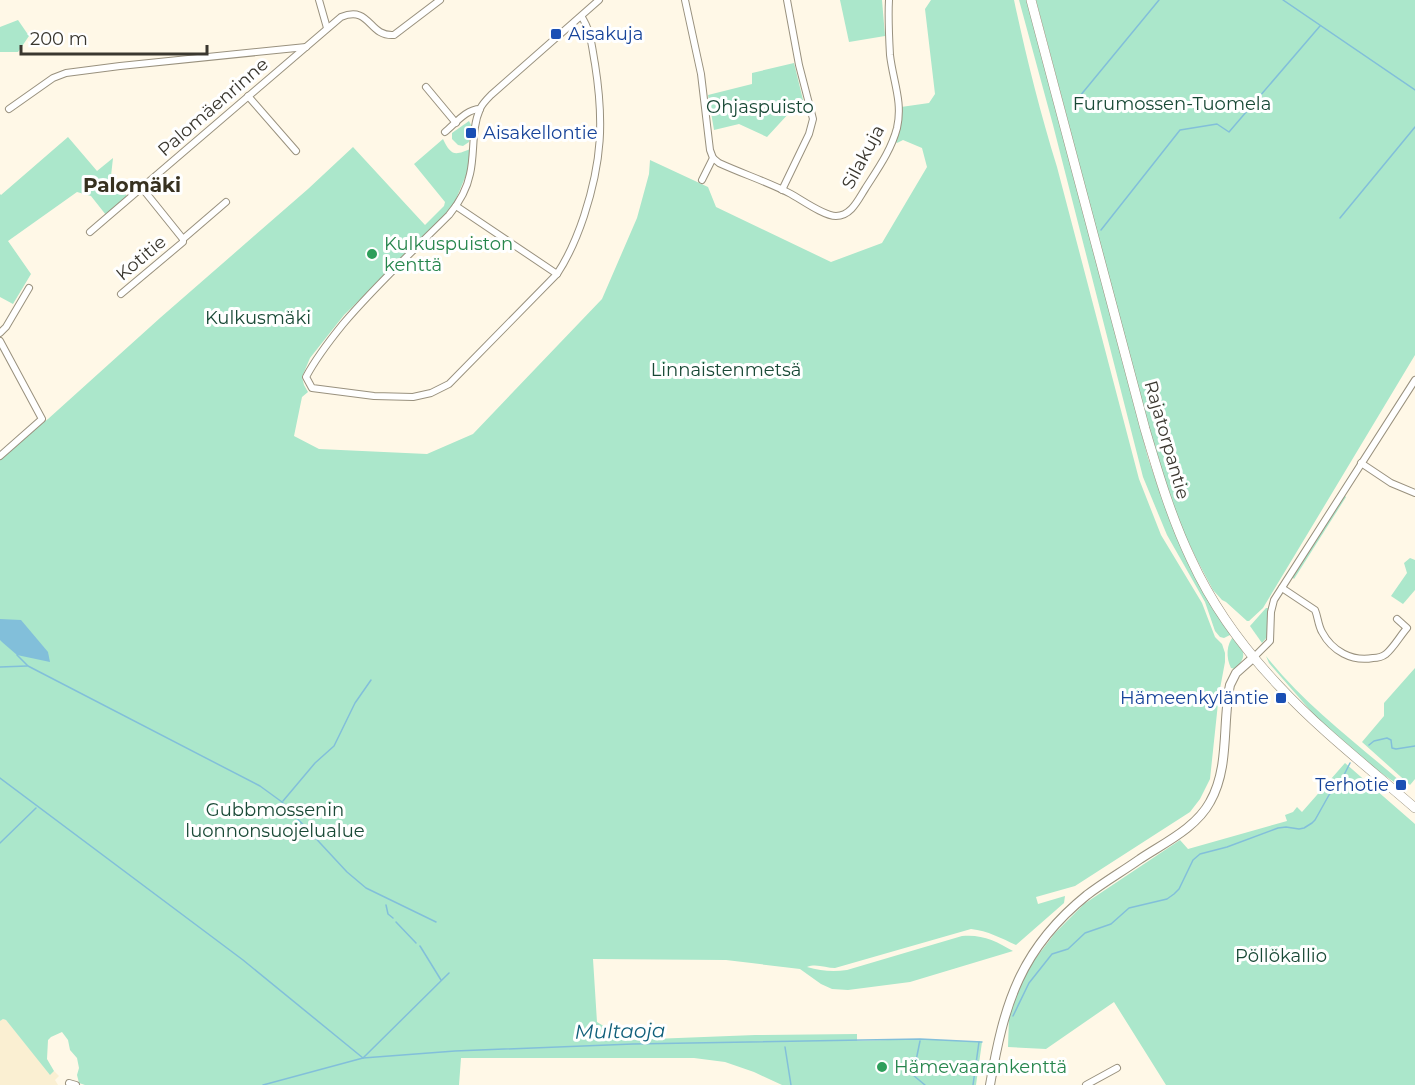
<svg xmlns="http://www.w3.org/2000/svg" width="1415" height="1085" font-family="Montserrat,sans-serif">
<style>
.built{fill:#faefd2}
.green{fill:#abe7cb}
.water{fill:#82bfda}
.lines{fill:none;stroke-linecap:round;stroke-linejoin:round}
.stream{stroke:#82bfda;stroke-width:1.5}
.street-casing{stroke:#99917e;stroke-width:8}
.secondary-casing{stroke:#99917e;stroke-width:10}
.primary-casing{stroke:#99917e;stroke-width:10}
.street{stroke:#fff;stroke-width:6}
.secondary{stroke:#fff;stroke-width:8}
.primary{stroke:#fff;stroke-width:9}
.transit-dot{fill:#1a4fb4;stroke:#fff;stroke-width:2}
.leisure-dot{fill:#2e9e5b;stroke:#fff;stroke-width:2}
.labels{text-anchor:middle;stroke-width:6;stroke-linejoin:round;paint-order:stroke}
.transit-label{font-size:18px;fill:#164399;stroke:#fff;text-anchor:start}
.park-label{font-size:18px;fill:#194936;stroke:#fff}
.street-label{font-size:18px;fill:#3a372f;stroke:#fff}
.leisure-label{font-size:18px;fill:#27864d;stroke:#fff;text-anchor:start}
.neighbourhood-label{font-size:20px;font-weight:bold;fill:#373120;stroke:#fff}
.water-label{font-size:20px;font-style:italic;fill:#105f7a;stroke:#fff}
</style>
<rect width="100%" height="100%" fill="#fff8e7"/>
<polygon class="built" points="3,1019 6,1020 50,1074 54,1071 59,1076 55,1080 58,1085 0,1085 0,1021"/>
<g class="green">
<polygon points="840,0 882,0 885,36 849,42"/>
<path d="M931,0H1014C1026,56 1040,112 1057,167L1139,479L1161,535L1202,603L1215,637L1222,644L1225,653V662L1219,694L1210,779L1200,799L1190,812L1075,886L1036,897L1038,904L1065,896L1064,903L1016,945C1001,938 988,931 971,929L835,968C826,968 816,963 807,967C821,971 833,972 847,970L962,936C982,934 996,941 1013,951L910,982L848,990L832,989L821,984L800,969L726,960L593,959L597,1022L627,1040L755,1035L857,1034V1041L920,1039L982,1042L976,1085H782L754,1072L725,1062L694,1058H461L459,1085H85L79,1083L77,1075L79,1068L77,1058L70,1050L68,1040L62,1032L51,1037L48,1040L47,1059L54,1071L50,1075L6,1020L3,1019L0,1021V459L28,434L48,419L160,318L308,189L353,147L425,225L444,206L445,202L414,164L443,139C451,156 455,156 472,148L469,168L454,204L430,231L344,315L310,358L302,377L304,385L308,392L302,397L294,436L319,449L427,454L473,434L602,299L637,218L649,174L650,160L708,187L716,207L831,262L882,243L927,167L922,148L903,140L897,143L895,141L901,107L929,103L935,94L925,9Z"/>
<polygon points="1019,0 1028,0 1148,458 1163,501 1180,545 1232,634 1224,638 1220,637 1215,631 1205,602 1167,535 1143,477 1053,125"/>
<polygon points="1036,0 1415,0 1415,355 1263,608 1249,621 1247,621 1226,602 1222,600 1213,590 1197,560 1182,529 1156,455"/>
<polygon points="18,20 29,36 18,52 0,52 0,27"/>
<polygon points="794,63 805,108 790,112 767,137 739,124 714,130 708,95 752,84 752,73"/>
<polygon points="469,121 471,125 469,142 463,146 458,145 452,139 452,133"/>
<polygon points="68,137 97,171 113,158 111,176 127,196 106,215 91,196 77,192 8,241 31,274 13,304 0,297 0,194 1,195"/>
<polygon points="1344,495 1346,497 1294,579 1292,577"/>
<polygon points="1410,558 1415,560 1415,590 1403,604 1391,596 1407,573 1404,563"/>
<polygon points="1266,608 1268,608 1268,636 1262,643 1250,626"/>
<path d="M1234,636C1243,651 1249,655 1235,669L1231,668C1226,658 1226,644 1234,636Z"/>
<path d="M1266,656C1304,704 1354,741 1400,781L1397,784L1378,771L1316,717L1269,663Z"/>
<polygon points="1415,668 1415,779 1410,785 1362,742 1384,716 1384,703"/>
<polygon points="1345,763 1415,824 1415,1085 1166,1085 1114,1002 1046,1049 1008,1047 1009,1017 1019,987 1029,967 1055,933 1084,904 1180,840 1188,849 1287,821 1285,815 1293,812 1297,807 1302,812"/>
</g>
<polygon class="water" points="0,619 21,620 48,652 50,662 17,655 2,642 0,640"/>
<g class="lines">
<g class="stream">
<polyline points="1283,0 1415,90"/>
<polyline points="1075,102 1159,0"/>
<polyline points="1340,218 1415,127"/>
<polyline points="1101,230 1180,130 1217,124 1229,132 1320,26"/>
<polyline points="17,655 28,666 260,786 282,802 347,872 366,888 436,922"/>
<polyline points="0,667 27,666"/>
<polyline points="1369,745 1374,741 1387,738 1391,740 1392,748 1396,749 1415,746"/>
<polyline points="0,778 243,960 363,1058 449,973"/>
<polyline points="283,801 315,763 334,746 355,703 371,680"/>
<polyline points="0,843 36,808"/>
<polyline points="386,905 388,914 393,918"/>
<polyline points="396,922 416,943"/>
<polyline points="420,946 441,980"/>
<polyline points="1013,1016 1029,983 1052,954 1068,949 1085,933 1111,924 1129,908 1167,899 1174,894 1179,889 1193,860 1200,854 1227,847 1278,828 1286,827 1299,829 1304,828 1312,823 1315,820 1329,795 1343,777 1350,763"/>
<polyline points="920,1041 913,1075 925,1085"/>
<polyline points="785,1047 791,1085"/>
<polyline points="263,1085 363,1058 455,1051 633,1044 920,1039 982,1042"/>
<polyline points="973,1085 979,1042"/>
</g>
<g class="street-casing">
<g id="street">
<polyline points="319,0 327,28"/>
<polyline points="685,0 701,74 710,150 713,158 702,180"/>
<path d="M581,16C591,30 592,48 595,64C604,121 602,161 584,216C577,237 569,256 557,274L449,384L431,393L413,397L374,396L312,388L306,377C316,358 330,340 343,324C376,285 413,251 449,215C459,203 467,189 470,174C475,153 471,129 480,109C482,104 487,99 491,95L599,0"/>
<polyline points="426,87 456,123"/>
<polyline points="248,96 296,151"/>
<polyline points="9,109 53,78 66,73 120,66 306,47"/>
<path d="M445,132C455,124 466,109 480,109"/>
<path d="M713,158L719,163C743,174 768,182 791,194C802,200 824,216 836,216C851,216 858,200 865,189C877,170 891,151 897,128C903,102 893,81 890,55C889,37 888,18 889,0"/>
<polyline points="782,190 809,134 813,119 799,65 787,0"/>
<polyline points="456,206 557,274"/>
<path d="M90,232L341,17C371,5 368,37 394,35L440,0"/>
<polyline points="183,239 226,202"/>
<polyline points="121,294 183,242 183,239 142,188"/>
<polyline points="0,333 6,327 29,288"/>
<polyline points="0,341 42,419 0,456"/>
<polyline points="1361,463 1391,483 1415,493"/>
<path d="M1282,588L1315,610C1318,617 1318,625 1322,632C1332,651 1352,662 1373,658C1378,658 1382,657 1386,654C1394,647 1400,636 1407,628L1397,619"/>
<polyline points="1254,657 1270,641 1271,612 1274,600 1415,380"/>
<polyline points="69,1083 76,1085"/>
<polyline points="1086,1085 1117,1068"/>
</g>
</g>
<g class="secondary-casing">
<path id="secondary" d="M990,1085C1004,1004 1020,949 1087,895C1104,882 1123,871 1140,859C1164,843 1196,828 1210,802C1230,767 1222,723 1230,685L1236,673L1254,657"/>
</g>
<g class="primary-casing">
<path id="primary" d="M1031,0L1145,429C1158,473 1171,517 1191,559C1212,605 1244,649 1279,686C1321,731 1369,768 1415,808"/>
</g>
<use href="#street" class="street"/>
<use href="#secondary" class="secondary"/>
<use href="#primary" class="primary"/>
</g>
<g class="transit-dot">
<rect x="550" y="28" width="12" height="12" rx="3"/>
<rect x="465" y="127" width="12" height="12" rx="3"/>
<rect x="1275" y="692" width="12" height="12" rx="3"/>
<rect x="1395" y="779" width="12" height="12" rx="3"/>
</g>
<g class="leisure-dot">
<circle cx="372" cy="254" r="6"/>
<circle cx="882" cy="1067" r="6"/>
</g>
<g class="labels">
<g class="transit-label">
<text x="568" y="40">Aisakuja</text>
<text x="483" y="139">Aisakellontie</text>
<text x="1269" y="704" text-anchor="end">Hämeenkyläntie</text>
<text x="1389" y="791" text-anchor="end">Terhotie</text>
</g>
<g class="park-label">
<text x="1172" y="110">Furumossen-Tuomela</text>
<text x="760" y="113">Ohjaspuisto</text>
<text x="258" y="324">Kulkusmäki</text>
<text x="726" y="376">Linnaistenmetsä</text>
<text x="275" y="816">Gubbmossenin<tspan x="275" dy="21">luonnonsuojelualue</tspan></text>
<text x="1281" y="962">Pöllökallio</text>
</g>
<g class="street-label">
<text transform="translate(213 107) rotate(-41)" y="6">Palomäenrinne</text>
<text transform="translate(863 157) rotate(-62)" y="6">Silakuja</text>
<text transform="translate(141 258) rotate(-40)" y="6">Kotitie</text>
<text transform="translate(1167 440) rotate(74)" y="6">Rajatorpantie</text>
</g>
<g class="leisure-label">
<text x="384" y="250">Kulkuspuiston<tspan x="384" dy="21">kenttä</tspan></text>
<text x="894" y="1073">Hämevaarankenttä</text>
</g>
<g class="neighbourhood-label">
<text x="132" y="192">Palomäki</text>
</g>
<g class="water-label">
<text transform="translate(620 1031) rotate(-1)" y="7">Multaoja</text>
</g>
</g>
<path d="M21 45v9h186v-9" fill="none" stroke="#3a372f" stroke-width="3"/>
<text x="30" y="45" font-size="18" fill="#3a372f" stroke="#ffffff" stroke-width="4.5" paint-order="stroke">200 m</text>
</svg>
